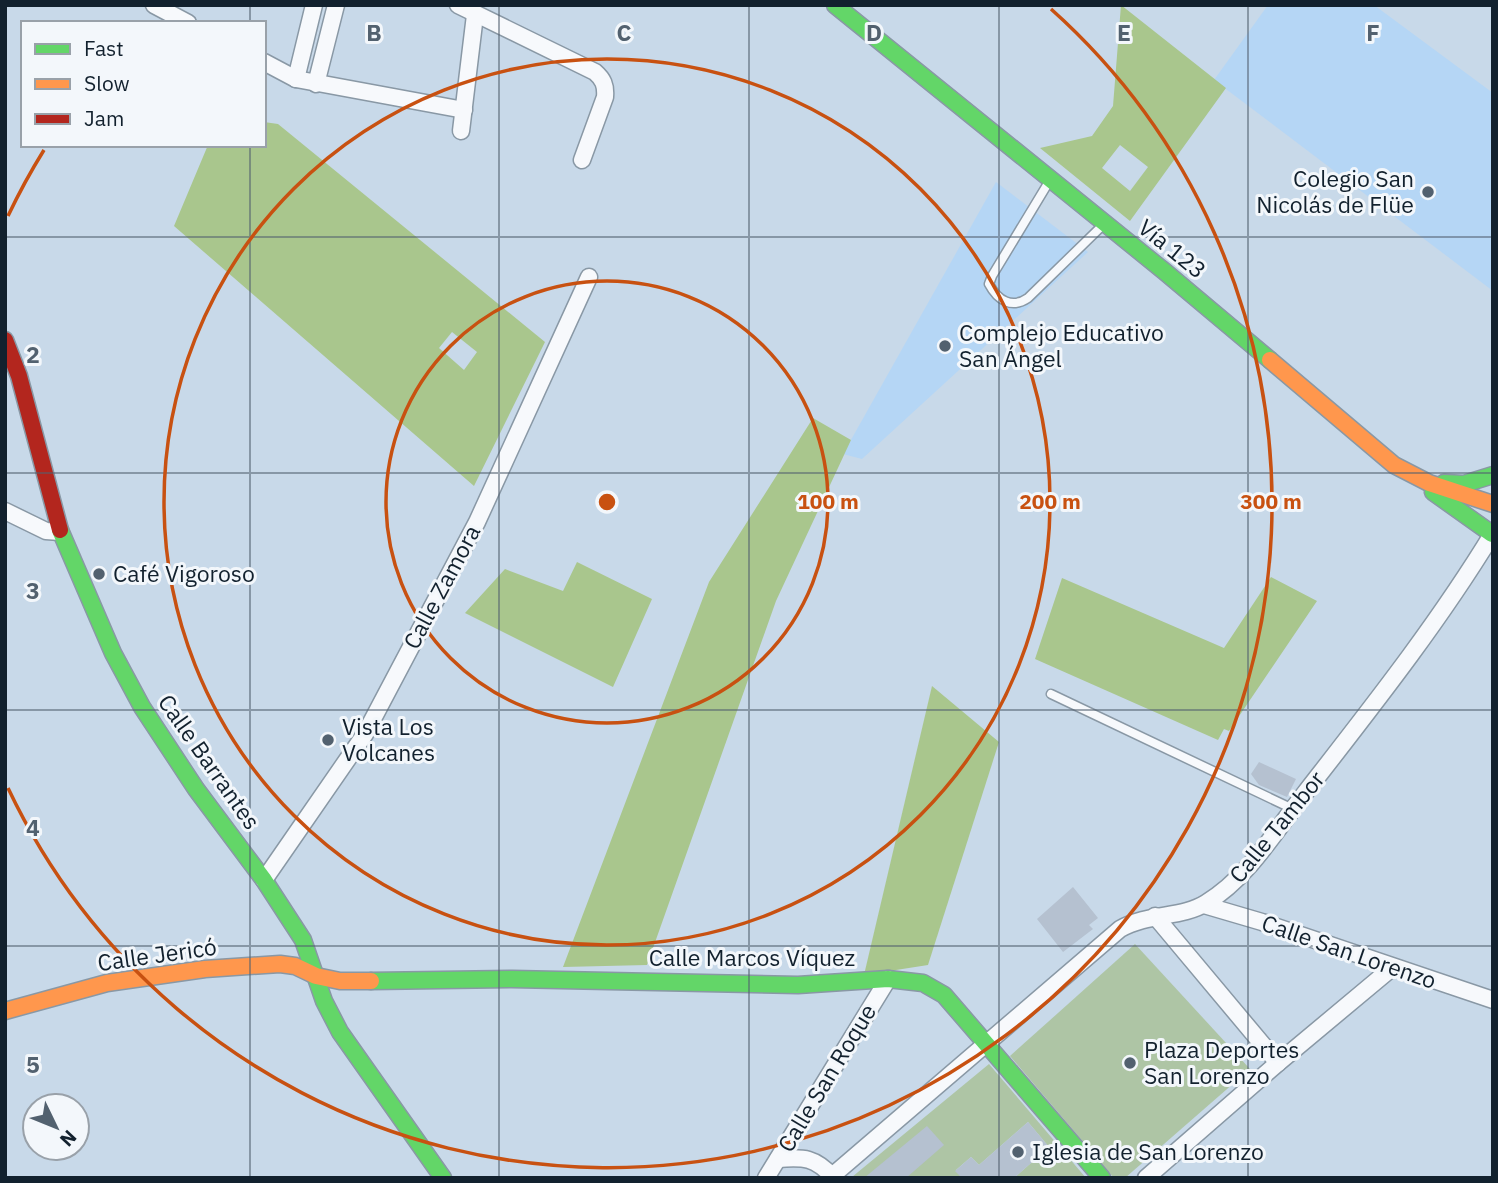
<svg xmlns="http://www.w3.org/2000/svg" width="1498" height="1183" font-family="'IBM Plex Sans',sans-serif">
<style>
.built{fill:#b5d6f5}
.green{fill:#aec5a5}
.forest{fill:#a9c68d;fill-rule:evenodd}
.building{fill:#b5c1d0}
.lines{fill:none;stroke-linecap:round;stroke-linejoin:round}
.lane-casing{stroke:#8998a5;stroke-width:11}
.street-casing{stroke:#8998a5;stroke-width:19}
.fast-casing{stroke:#8998a5;stroke-width:19}
.slow-casing{stroke:#8998a5;stroke-width:19}
.jam-casing{stroke:#8998a5;stroke-width:19}
.lane{stroke:#f7f9fc;stroke-width:8}
.street{stroke:#f7f9fc;stroke-width:16}
.fast{stroke:#63d668;stroke-width:16}
.slow{stroke:#ff974d;stroke-width:16}
.jam{stroke:#b3261e;stroke-width:16}
.grid{fill:none;stroke:#52616f;stroke-width:2;stroke-opacity:0.55}
.ring{fill:none;stroke:#c85111;stroke-width:3.5}
.poi-dot{fill:#52616f;stroke:#f3f7fb;stroke-width:2.5}
.labels{text-anchor:middle;stroke-width:6;stroke-linejoin:round;paint-order:stroke}
.poi-label{font-size:23px;fill:#12212e;stroke:#f3f7fb;text-anchor:start}
.street-label{font-size:23px;fill:#12212e;stroke:#f3f7fb}
.grid-label{font-size:23px;text-anchor:middle;font-weight:bold;fill:#52616f;stroke:#f3f7fb;stroke-width:6;stroke-linejoin:round;paint-order:stroke}
.centre{fill:#c85111;stroke:#f3f7fb;stroke-width:3.5}
.ring-label{font-size:21px;text-anchor:middle;font-weight:bold;fill:#c85111;stroke:#f3f7fb;stroke-width:6;stroke-linejoin:round;paint-order:stroke}
</style>
<rect width="100%" height="100%" fill="#c8d9e9"/>
<g class="built">
<polygon points="1268,5 1374,5 1493,93 1493,291 1214,80"/>
<polygon points="996,182 1088,252 862,459 843,454"/>
</g>
<g class="green">
<polygon points="1135,944 1250,1069 1125,1178 1114,1178 1010,1056"/>
<polygon points="989,1064 1086,1178 1014,1178 1049,1147 1028,1122 979,1165 971,1157 956,1170 962,1178 852,1177"/>
</g>
<g class="forest">
<path d="M1121,5L1226,88L1130,221L1040,148L1092,136L1113,106ZM1120,145L1148,167L1130,191L1102,168Z"/>
<path d="M264,122L278,124L545,342L474,486L174,226L208,145H264ZM452,332L477,352L464,370L439,348Z"/>
<polygon points="813,418 851,440 776,601 647,965 563,967 709,582"/>
<polygon points="577,562 652,599 613,687 465,613 505,569 563,591"/>
<polygon points="1271,577 1317,601 1229,731 1224,729 1218,740 1035,659 1062,578 1224,648"/>
<polygon points="932,686 999,742 928,965 864,975"/>
</g>
<g class="building">
<polygon points="1259,762 1296,779 1287,797 1259,785 1251,774"/>
<polygon points="1073,887 1098,918 1089,925 1093,929 1063,952 1037,919"/>
<polygon points="1028,1122 1049,1147 1014,1178 962,1178 955,1171 971,1157 979,1165"/>
<polygon points="927,1126 944,1145 906,1178 864,1178"/>
</g>
<g class="lines">
<g class="lane-casing">
<g id="lane">
<path d="M1050,180L992,276L989,284C998,301 1012,309 1028,298L1105,223"/>
<polyline points="1051,694 1293,809"/>
</g>
</g>
<g class="street-casing">
<g id="street">
<polyline points="154,5 188,23"/>
<path d="M458,5L595,72C603,79 606,85 605,97L582,160"/>
<polyline points="264,62 296,79 464,110"/>
<polyline points="296,79 314,5"/>
<polyline points="316,84 336,5"/>
<polyline points="461,131 475,15"/>
<polyline points="5,511 46,531 60,532"/>
<polyline points="264,880 365,734 477,522 589,277"/>
<polyline points="1204,905 1262,922 1493,1000"/>
<polyline points="1155,916 1278,1063"/>
<path d="M778,1159C804,1157 815,1157 834,1178"/>
<path d="M832,1176L1120,929C1148,913 1182,918 1206,903C1248,878 1276,830 1305,793C1371,708 1437,625 1493,533"/>
<polyline points="766,1178 888,979"/>
<polyline points="1146,1178 1278,1063 1393,967"/>
</g>
</g>
<g class="fast-casing">
<g id="fast">
<polyline points="835,5 1164,271 1270,360"/>
<polyline points="1444,483 1464,484 1493,475"/>
<polyline points="1433,492 1492,534"/>
<polyline points="60,530 113,653 142,707 196,789 264,880 303,940 324,1001 340,1032 443,1178"/>
<polyline points="371,981 512,979 798,985 888,979 923,983 944,995 1102,1178"/>
</g>
</g>
<g class="slow-casing">
<g id="slow">
<polyline points="1270,360 1394,465 1429,483 1493,504"/>
<polyline points="5,1011 107,983 205,969 280,964 295,966 316,976 340,981 371,981"/>
</g>
</g>
<g class="jam-casing">
<polyline id="jam" points="5,340 19,376 60,530"/>
</g>
<use href="#lane" class="lane"/>
<use href="#street" class="street"/>
<use href="#fast" class="fast"/>
<use href="#slow" class="slow"/>
<use href="#jam" class="jam"/>
</g>
<path class="grid" d="M250,5V23M499,5V1178M749,5V1178M999,5V1178M1248,5V1178M250,145V1178M5,237H1493M5,473H1493M5,710H1493M5,946H1493"/>
<g class="ring">
<circle cx="607" cy="502" r="221"/>
<circle cx="607" cy="502" r="443"/>
<path d="M8 216A664 664 0 0 1 44 150M1051 9A664 664 0 1 1 8 788"/>
</g>
<g class="poi-dot">
<circle cx="1428" cy="192" r="7"/>
<circle cx="945" cy="346" r="7"/>
<circle cx="99" cy="574" r="7"/>
<circle cx="328" cy="740" r="7"/>
<circle cx="1130" cy="1063" r="7"/>
<circle cx="1018" cy="1152" r="7"/>
</g>
<g class="labels">
<g class="poi-label">
<text x="1414" y="187" text-anchor="end">Colegio San<tspan x="1414" dy="26">Nicolás de Flüe</tspan></text>
<text x="959" y="341">Complejo Educativo<tspan x="959" dy="26">San Ángel</tspan></text>
<text x="113" y="582">Café Vigoroso</text>
<text x="342" y="735">Vista Los<tspan x="342" dy="26">Volcanes</tspan></text>
<text x="1144" y="1058">Plaza Deportes<tspan x="1144" dy="26">San Lorenzo</tspan></text>
<text x="1032" y="1160">Iglesia de San Lorenzo</text>
</g>
<g class="street-label">
<text transform="translate(1172 249) rotate(39)" y="8">Vía 123</text>
<text transform="translate(442 587) rotate(-62)" y="8">Calle Zamora</text>
<text transform="translate(209 762) rotate(55)" y="8">Calle Barrantes</text>
<text transform="translate(1277 827) rotate(-51)" y="8">Calle Tambor</text>
<text transform="translate(1349 952) rotate(19)" y="8">Calle San Lorenzo</text>
<text transform="translate(157 955) rotate(-8)" y="8">Calle Jericó</text>
<text x="752" y="966">Calle Marcos Víquez</text>
<text transform="translate(827 1078) rotate(-59)" y="8">Calle San Roque</text>
</g>
</g>
<g class="grid-label">
<text x="374" y="41">B</text>
<text x="624" y="41">C</text>
<text x="874" y="41">D</text>
<text x="1124" y="41">E</text>
<text x="1373" y="41">F</text>
<text x="33" y="363">2</text>
<text x="33" y="599">3</text>
<text x="33" y="836">4</text>
<text x="33" y="1073">5</text>
</g>
<circle cx="607" cy="502" r="10" class="centre"/>
<g class="ring-label">
<text x="828" y="509">100 m</text>
<text x="1050" y="509">200 m</text>
<text x="1271" y="509">300 m</text>
</g>
<rect width="1498" height="1183" fill="none" stroke="#12212e" stroke-width="14"/>
<rect x="21" y="21" width="245" height="126" fill="#f3f7fb" stroke="#99a1a9" stroke-width="2"/>
<rect x="35" y="44" width="35" height="10" fill="#63d668" stroke="#99a1a9" stroke-width="2"/>
<text x="84" y="56" font-size="21" fill="#12212e">Fast</text>
<rect x="35" y="79" width="35" height="10" fill="#ff974d" stroke="#99a1a9" stroke-width="2"/>
<text x="84" y="91" font-size="21" fill="#12212e">Slow</text>
<rect x="35" y="114" width="35" height="10" fill="#b3261e" stroke="#99a1a9" stroke-width="2"/>
<text x="84" y="126" font-size="21" fill="#12212e">Jam</text>
<g transform="translate(56 1127) rotate(133)"><circle r="33" fill="#f3f7fb" stroke="#99a1a9" stroke-width="2"/>
<path d="M0-5L12 26L0 18L-12 26Z" fill="#52616f"/>
<text y="-10" font-size="19" font-weight="bold" text-anchor="middle" fill="#12212e">N</text>
</g>
</svg>
